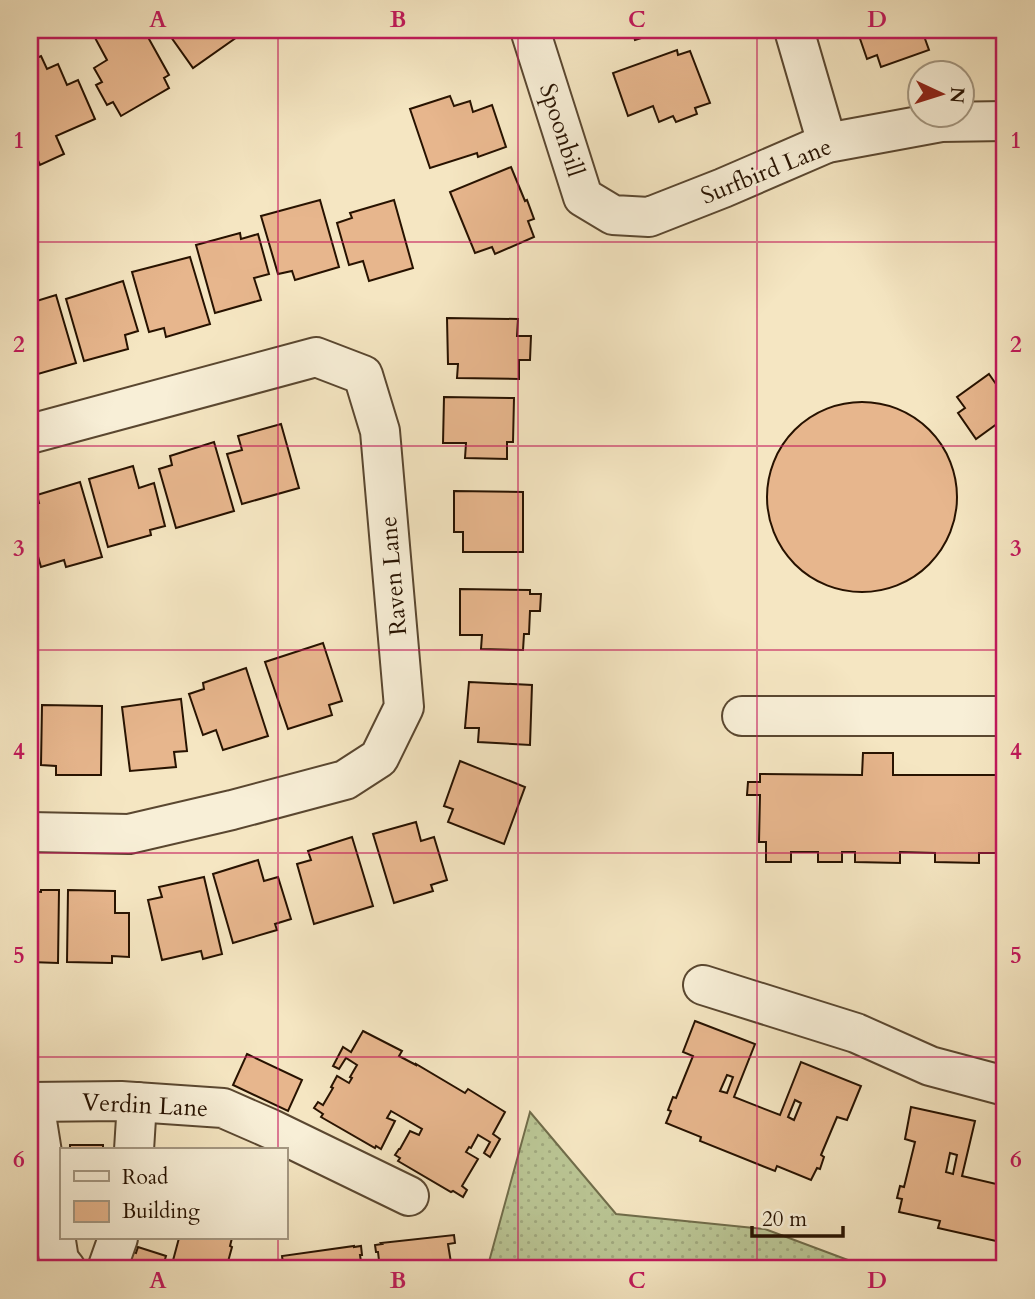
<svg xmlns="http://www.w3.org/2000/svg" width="1035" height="1299" font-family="Cardo,serif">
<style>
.grass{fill:url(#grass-dots);stroke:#706c4a;stroke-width:2}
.building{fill:#e7b68d;stroke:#271200;stroke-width:2;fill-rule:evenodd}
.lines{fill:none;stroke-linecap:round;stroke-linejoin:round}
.minor-casing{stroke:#5a4730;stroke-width:42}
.minor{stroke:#f8efd7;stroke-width:38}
.grid{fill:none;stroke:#c2185b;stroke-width:2;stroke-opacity:0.55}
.labels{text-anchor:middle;stroke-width:5;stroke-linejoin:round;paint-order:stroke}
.street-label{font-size:24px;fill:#271200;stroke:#f8efd7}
.neatline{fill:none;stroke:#c2185b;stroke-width:2.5}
.grid-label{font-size:23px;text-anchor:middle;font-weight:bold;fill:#c2185b}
</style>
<defs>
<pattern id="grass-dots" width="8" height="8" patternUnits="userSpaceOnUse" patternTransform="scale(1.75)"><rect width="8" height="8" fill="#bac594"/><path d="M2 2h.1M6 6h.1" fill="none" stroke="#a0a87e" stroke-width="1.8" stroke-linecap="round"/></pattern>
</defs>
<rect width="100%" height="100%" fill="#f5e6c2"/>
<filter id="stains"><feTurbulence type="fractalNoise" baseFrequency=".00286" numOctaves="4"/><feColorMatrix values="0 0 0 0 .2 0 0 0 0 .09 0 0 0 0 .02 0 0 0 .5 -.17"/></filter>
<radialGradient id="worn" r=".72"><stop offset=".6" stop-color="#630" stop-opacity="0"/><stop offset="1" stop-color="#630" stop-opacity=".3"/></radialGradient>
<polygon class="grass" points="530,1112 616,1214 765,1229 872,1269 487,1269"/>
<g class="building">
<polygon points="106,30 144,30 169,75 164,78 169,88 121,116 113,102 107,105 96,85 102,82 94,68 107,60 94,36"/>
<polygon points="166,30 247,30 193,68"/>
<polygon points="607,30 629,30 609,36"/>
<polygon points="632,30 667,30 635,40"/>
<polygon points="857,30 926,30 928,34 924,36 929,50 881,67 877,55 867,59"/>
<polygon points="677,50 678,55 690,51 710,103 695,108 697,114 676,122 673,116 659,122 653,106 628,116 613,73"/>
<polygon points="41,56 47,69 58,64 67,85 78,80 95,119 56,136 64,154 40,165 30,142 30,61"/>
<polygon points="450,96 454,106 470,101 473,112 492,105 506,147 478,157 477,153 430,168 410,109"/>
<polygon points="511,167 525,201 527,200 534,219 528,221 534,237 495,254 492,247 475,253 450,192"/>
<polygon points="320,200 339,267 295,280 292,271 278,274 261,216"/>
<polygon points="394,200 413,268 369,281 363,261 349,265 337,223 352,218 350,213"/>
<polygon points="240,233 241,239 258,234 269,274 254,278 261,300 215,313 196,245"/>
<polygon points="190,257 210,324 166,337 164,328 149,332 132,272"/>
<polygon points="123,281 138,331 125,335 128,349 84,361 66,299"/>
<polygon points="56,295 76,363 31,376 30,303"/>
<polygon points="447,318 518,319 517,336 531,336 530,360 519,360 519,379 457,378 458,364 448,364"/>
<polygon points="989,374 1005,397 1005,418 976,439 958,413 965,408 957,397"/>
<polygon points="444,397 514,398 513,442 507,442 507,459 465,458 466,443 443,443"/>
<circle cx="862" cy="497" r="95"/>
<polygon points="281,424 299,488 242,504 227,454 242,450 238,436"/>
<polygon points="214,442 234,511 176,528 159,469 172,465 170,456"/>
<polygon points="133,466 139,488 154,483 165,526 150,530 151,535 108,547 89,479"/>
<polygon points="80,482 102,557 66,567 64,560 41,567 30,528 30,506 39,503 37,495"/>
<polygon points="454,491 523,492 523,552 463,552 463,532 454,532"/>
<polygon points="460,589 530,590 530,594 541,594 540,611 530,611 529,634 524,634 523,650 481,649 482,635 460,635"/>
<polygon points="323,643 342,701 329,705 332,715 288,729 265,662"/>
<polygon points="246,668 268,736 223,750 216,730 203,735 189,694 204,689 203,683"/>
<polygon points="469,682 532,685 530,745 478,742 479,728 465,728"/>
<polygon points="181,699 187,751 174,752 176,767 130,771 122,707"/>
<polygon points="42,705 102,706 101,775 56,775 56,766 41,765"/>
<polygon points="30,711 32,711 31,754 30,754"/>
<polygon points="863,753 893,753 893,775 1005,775 1005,853 979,853 979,863 935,862 935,853 900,852 900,863 855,862 855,852 842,852 842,862 818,862 818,852 791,852 791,862 766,862 766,842 759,842 760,795 747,795 748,782 760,782 760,774 862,775"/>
<polygon points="460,761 525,787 504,844 448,822 453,809 444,806"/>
<polygon points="416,822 421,841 434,837 447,880 431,885 433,891 394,903 373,834"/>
<polygon points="352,837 373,906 314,924 297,864 311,860 308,851"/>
<polygon points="258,860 264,881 278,877 291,919 275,924 277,930 233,943 213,874"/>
<polygon points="204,877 222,954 203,959 201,951 162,960 148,900 162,897 159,887"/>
<polygon points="41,890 59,890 58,963 30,962 30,891 41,892"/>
<polygon points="68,890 115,891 115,913 129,913 129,957 112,956 112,963 67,962"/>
<path d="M695,1021L755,1044L734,1097L780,1115L801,1062L861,1086L847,1120L837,1117L821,1155L824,1157L820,1169L817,1168L811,1180L777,1166L775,1171L700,1141L701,1137L666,1123L671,1111L668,1110L673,1097L676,1098L693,1056L683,1052ZM727,1075L733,1077L727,1093L720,1091ZM795,1100L801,1103L794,1120L788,1117Z"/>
<polygon points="363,1031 402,1051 399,1056 416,1065 416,1064 465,1093 468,1089 505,1112 493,1134 500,1139 490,1157 484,1153 490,1142 478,1135 471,1148 469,1147 466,1152 478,1159 462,1186 467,1190 463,1197 453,1191 451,1192 398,1161 400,1158 395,1155 399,1149 400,1149 410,1131 419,1135 422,1129 391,1111 387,1118 395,1121 381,1149 376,1146 375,1148 321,1117 323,1114 314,1108 318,1102 323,1105 333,1088 331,1087 337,1076 349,1083 352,1078 350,1077 357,1065 346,1058 339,1069 333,1066 343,1047 351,1052"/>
<polygon points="247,1054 302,1080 288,1111 233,1085"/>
<path d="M911,1107L975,1121L962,1176L1005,1186V1243L938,1228L940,1221L899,1212L902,1199L897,1198L900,1186L904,1187L915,1142L905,1139ZM950,1153L957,1155L953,1174L946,1172Z"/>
<rect x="70" y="1145" width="33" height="5"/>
<polygon points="454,1235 455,1243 448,1244 452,1269 380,1269 378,1252 376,1252 375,1245 382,1244 381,1243"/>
<polygon points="179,1238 232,1238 230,1246 232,1247 226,1269 128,1269 133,1252 136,1253 138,1247 166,1256 163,1266 171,1268"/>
<polygon points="35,1246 37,1253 39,1253 43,1269 30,1269 30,1247"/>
<polygon points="354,1246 354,1247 361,1246 362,1255 360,1255 362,1269 290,1269 289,1262 283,1263 282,1256"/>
</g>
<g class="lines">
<g class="minor-casing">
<g id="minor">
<polyline points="530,30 583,197 613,215 649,217 723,188 827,143 941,122 1005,121"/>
<polyline points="794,30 827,143"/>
<polyline points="30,434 316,357 363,375 380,431 404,707 379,758 345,780 232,810 129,834 30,832"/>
<polyline points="742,716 1005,716"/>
<polyline points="703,985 856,1033 930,1066 1005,1086"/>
<polyline points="30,1102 121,1101 223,1108 271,1129 409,1196"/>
<polyline points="34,1102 59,1260 66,1269"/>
<polyline points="134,1150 137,1102"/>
<polyline points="107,1269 118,1238"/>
</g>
</g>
<use href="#minor" class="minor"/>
</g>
<path class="grid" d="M278,30V1150M518,30V1269M757,30V1269M30,242H1005M30,446H1005M30,650H1005M30,853H1005M30,1057H1005M278,1238V1269"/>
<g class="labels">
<g class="street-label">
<text transform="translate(562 130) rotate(72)" y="8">Spoonbill</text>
<text transform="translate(766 171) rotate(-22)" y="8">Surfbird Lane</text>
<text transform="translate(393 576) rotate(-95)" y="8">Raven Lane</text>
<text transform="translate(145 1105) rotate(3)" y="8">Verdin Lane</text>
</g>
</g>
<rect width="1035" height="1299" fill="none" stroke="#f5e6c2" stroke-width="77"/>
<rect x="60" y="1148" width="228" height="91" fill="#f8efd7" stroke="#a49781" stroke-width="2"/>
<rect x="74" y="1171" width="35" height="10" fill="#f8efd7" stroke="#a49781" stroke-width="2"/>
<text x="122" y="1184" font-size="21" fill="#271200">Road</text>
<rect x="74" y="1201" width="35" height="21" fill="#e7b68d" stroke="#a49781" stroke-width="2"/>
<text x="122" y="1218" font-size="21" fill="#271200">Building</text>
<g transform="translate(941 94) rotate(94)"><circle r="33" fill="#f8efd7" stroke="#a49781" stroke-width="2"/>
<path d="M0-5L12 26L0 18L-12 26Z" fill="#8f2418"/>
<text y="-10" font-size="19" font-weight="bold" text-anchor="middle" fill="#271200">N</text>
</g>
<path d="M752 1226v10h91v-10" fill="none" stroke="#271200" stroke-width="3.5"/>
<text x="762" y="1226" font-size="21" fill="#271200" stroke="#f8efd7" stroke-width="5" paint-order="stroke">20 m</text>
<rect x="38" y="38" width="958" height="1222" class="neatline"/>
<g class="grid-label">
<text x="158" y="27">A</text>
<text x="398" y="27">B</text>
<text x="637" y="27">C</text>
<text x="877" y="27">D</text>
<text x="19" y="148">1</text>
<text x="1016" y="148">1</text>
<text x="19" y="352">2</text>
<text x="1016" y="352">2</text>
<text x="19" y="556">3</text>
<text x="1016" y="556">3</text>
<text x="19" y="759">4</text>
<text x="1016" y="759">4</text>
<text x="19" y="963">5</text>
<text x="1016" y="963">5</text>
<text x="19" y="1167">6</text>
<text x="1016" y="1167">6</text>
<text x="158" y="1288">A</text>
<text x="398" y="1288">B</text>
<text x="637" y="1288">C</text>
<text x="877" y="1288">D</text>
</g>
<rect width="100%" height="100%" filter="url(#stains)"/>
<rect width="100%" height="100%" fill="url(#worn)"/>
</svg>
